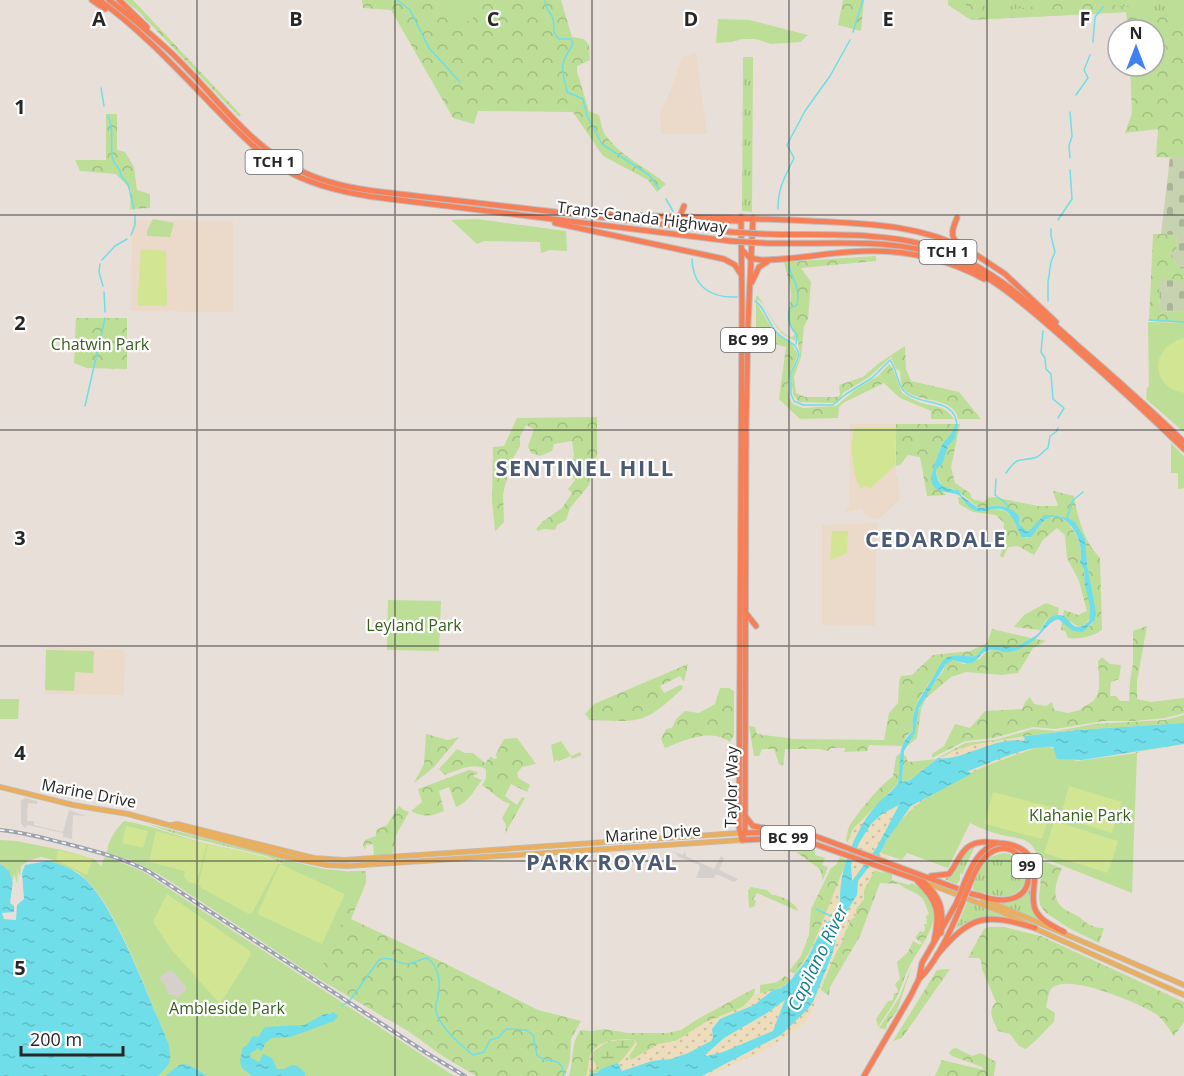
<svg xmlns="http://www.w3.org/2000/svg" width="1184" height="1076" font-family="'Open Sans',sans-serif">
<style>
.education{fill:#ebd9c9}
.grass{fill:url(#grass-tufts)}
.forest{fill:url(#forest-crowns)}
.wetland{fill:url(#wetland-marsh)}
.sand{fill:url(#sand-dots);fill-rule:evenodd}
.cemetery{fill:url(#cemetery-stones)}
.park{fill:#bcde97}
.pitch{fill:#d2e593}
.plaza{fill:#d6d0cc}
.water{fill:url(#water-ripples);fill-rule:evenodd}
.pier{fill:#e9dfd9}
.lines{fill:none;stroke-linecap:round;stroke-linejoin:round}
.stream{stroke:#6fdee8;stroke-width:1.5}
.major-casing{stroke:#bebebe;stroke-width:6}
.highway-casing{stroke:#bebebe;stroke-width:7}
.major{stroke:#e9af5e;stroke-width:4.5}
.highway{stroke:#f67f57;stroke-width:5}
.rail-casing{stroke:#9ca3b1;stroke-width:4}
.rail{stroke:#fff;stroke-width:1.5;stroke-dasharray:4.5;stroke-linecap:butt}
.highway-bridge-casing{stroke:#bebebe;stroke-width:7;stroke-linecap:butt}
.highway-bridge{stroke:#f67f57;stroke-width:5}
.grid{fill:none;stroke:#272727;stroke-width:1.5;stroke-opacity:0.55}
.labels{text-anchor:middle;stroke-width:4.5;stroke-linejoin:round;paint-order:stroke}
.shield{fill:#fff;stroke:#686868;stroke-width:1.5}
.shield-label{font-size:15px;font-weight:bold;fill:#272727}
.street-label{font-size:16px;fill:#272727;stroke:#fff}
.park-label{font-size:16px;fill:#365f1c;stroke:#fff}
.water-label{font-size:18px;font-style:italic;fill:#137c8f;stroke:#fff}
.district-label{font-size:22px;font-weight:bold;letter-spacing:1.5px;fill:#4a5a75;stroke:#fff}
.grid-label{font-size:20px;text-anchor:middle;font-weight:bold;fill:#272727;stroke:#fff;stroke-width:4.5;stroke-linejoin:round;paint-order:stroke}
</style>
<defs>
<pattern id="grass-tufts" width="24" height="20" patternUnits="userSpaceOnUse" patternTransform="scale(1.5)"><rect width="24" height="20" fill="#bcde97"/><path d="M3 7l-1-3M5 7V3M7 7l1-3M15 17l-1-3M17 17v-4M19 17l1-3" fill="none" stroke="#a2be82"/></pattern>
<pattern id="forest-crowns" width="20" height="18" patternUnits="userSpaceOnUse" patternTransform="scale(1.5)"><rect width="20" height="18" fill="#bcde97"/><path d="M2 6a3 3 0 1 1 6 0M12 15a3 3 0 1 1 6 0" fill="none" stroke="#a2be82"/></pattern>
<pattern id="wetland-marsh" width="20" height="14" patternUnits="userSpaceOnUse" patternTransform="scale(1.5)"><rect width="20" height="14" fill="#bcde97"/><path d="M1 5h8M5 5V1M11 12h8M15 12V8" fill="none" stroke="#a2be82"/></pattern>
<pattern id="sand-dots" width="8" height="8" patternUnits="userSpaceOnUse" patternTransform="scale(1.5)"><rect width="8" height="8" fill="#eeddbc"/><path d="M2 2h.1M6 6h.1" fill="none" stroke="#ccbea2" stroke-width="1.8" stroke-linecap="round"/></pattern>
<pattern id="cemetery-stones" width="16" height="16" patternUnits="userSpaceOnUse" patternTransform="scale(1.5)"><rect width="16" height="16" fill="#c7d2b1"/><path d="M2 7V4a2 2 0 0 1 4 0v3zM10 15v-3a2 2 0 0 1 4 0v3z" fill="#abb498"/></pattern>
<pattern id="water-ripples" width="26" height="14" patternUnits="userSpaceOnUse" patternTransform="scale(1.5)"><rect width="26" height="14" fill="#6fdee8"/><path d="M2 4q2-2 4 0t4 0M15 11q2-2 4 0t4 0" fill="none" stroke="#60bec7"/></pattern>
</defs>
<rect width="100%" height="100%" fill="#e9dfd9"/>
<g class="education">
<polygon points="696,53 707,134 661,134 660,113 675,80 682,57"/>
<polygon points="132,220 233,221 233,312 131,311"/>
<polygon points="850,424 896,424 896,476 898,479 900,499 880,518 873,519 865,514 862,509 845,512 849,507"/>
<polygon points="877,523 875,626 822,625 822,525"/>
<polygon points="46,647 123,649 125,654 124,695 45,694"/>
</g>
<g class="grass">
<polygon points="948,0 1184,0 1184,17 1172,17 1127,12 971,20 948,5"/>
<polygon points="743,57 753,57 752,212 742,211"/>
<polygon points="144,823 285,858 285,860 281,863 266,856 180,835"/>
<polygon points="975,846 962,875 960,872 960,880 957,884 944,879 951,876 963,854"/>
<path d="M1006,853C1026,858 1034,887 1011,895C999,899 985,893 973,890C974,873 986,853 1006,853Z"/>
<path d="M1031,882L1030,903L1038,920L1000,904C1014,901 1025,897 1031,882Z"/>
<path d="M968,901L1007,917C989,914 969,918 955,930Z"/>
</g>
<g class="forest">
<polygon points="124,0 133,0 241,115 239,117 138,11"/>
<path d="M362,0H432L464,22L476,9L485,4L486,0H561L572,37L584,39L589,45L590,60L577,66V72L589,111L599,115C601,122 602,132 607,137C622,158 647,167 666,184L657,192L648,180L603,156L573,112L478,111L474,124L453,118L391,10L363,8Z"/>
<polygon points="843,0 864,0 861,31 838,25"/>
<polygon points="968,0 997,0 983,6 981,14 996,15 1013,9 1061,3 1097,3 1165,12 1172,17 1184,17 1184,158 1156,157 1158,129 1125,133 1132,113 1130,66 1154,66 1154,30 1128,30 1126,12 971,20 965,1"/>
<polygon points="106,114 117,114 117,150 125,152 134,167 137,190 150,194 150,208 130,209 131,190 116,174 80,171 75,160 106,160"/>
<polygon points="1153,234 1176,234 1177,251 1169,253 1181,269 1184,268 1184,281 1160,281 1159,311 1184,312 1184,323 1149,321"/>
<path d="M876,256V261L801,268L811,282L808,319L804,326L801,357L794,377L796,393L805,397H837L840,395L839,385L863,377L879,363L905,346L906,369L911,381L959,392L981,419H958C954,394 911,405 902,386C900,381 901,376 900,371L896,369L891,357L869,377L843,393L840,399L834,403L799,402L793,395L792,383V372L800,357L798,341C777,336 773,320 762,303L759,300L756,301V296H758C767,308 777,335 792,337L795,334C782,320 792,307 791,292C790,282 786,272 784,262Z"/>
<path d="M756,302L774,332L792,344L798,355C791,370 782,389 793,404L803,408L836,406L855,390L878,376L889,364L892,367L902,393C908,396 914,400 919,402C934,408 943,403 954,419H931V411L900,398L884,383L843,403L839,407L838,418L800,419L779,399L786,347L756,339Z"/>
<polygon points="76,318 127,318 127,369 87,368 74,363"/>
<polygon points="1147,387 1184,397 1184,432 1146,399"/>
<polygon points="597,417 597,455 589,485 570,508 566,520 557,525 555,530 544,529 538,531 536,529 542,522 562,508 572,493 568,489 575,480 569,470 574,455 572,441 554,444 552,451 540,456 531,453 528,446 534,429 526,425 520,437 520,446 511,462 503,494 504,522 495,531 492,501 493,447 504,446 517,418"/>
<polygon points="896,424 955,424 953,434 944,442 941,447 931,476 937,488 947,495 927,496 920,457 908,455 900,465 896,466"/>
<path d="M958,424H960L951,467L955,483L970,493L972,499L984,502L988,498L994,497L1038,506H1058L1053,491H1054L1074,496C1078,520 1084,541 1100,558L1102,630C1092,637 1080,639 1068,638L1065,631L1061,630L1062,621L1073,631L1090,626L1095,620L1096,611L1087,564L1085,541L1077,526L1068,518L1053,515H1044L1028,533L1019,524V516L1001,506L979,508L955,489L944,488L937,477L936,470C943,460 942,458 947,448C952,439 957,434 958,424Z"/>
<path d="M958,497H961C964,501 967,506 971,508C984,517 997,501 1011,516C1018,523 1016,535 1027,538C1034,533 1044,519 1048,517C1067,509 1086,546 1080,560C1086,571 1083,573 1085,584C1088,599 1099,622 1078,627L1063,616L1064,610L1078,615L1087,611L1079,581L1067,558L1065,535L1057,528L1043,540L1034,555L1018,546L1008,547L1003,558L1000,556L1003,544L1004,523L996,515L973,512L959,504Z"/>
<polygon points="1046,603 1059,608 1058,615 1046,620 1040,630 1014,627 1024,615"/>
<path d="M1147,626L1137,681V699L1151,702L1184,698V713L1165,718L1135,721H1104L1055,729L1033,727L993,738L965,741L932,758V754L944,746L955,724L970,728L985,711L1022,709L1025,702L1030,697L1034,704L1046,706L1052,702L1054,710L1068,713L1080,710C1085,705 1088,705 1093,701C1103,693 1098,673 1098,661L1102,657L1110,664L1121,665L1119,679L1111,682L1110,696H1116L1120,701H1129L1130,681L1133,663V631Z"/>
<path d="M992,629L1031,638L1018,647H984L976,656L949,657C933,679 909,702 913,731L907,735L902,746L869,745L867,751L844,752L845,748H831L828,751L819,749H785L783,766L779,764L774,749H762L759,756H754L749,726L755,727L757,734L794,739L884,740L889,713L898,703L899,682L901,676L912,675L933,655L970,651L987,643Z"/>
<polygon points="1036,639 1046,641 1033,648 1018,673 1002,675 966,672 951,677 926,698 921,709 917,738 906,747 915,733 918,713 922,701 943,671 946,664 953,660 964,664 980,659 985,653 992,650 1015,651"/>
<path d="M688,664L684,682L680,676L660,686L664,693L680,685L683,686L682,689C643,725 641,722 590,720L585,714L594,704Z"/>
<path d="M720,688H729L734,691V735L730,742C710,728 685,740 665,748L661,739L666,729L672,728L676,719L685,711L699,713L715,704Z"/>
<path d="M1184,715V723L1077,730L1025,736L953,751C947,756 941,756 935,760C925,768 914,780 902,782L903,755L906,756L908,762L936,759L965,743L995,740L1033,729L1057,731L1094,724L1165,720Z"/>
<polygon points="426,734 448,740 459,737 434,767 414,783 424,764"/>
<path d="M517,738L536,764L522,767L517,773L518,778L530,785L527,792L511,784L505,796L517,805L522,797L525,798L505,834L506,825L502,818L510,804L500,799L482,785L486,778V769C473,762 458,770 445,775L439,769L457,749L465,753H473L485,763L491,756L494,759L497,758L496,754L504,739Z"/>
<path d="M900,753L899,779L896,787L853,829L848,842L846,840C847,836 847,831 849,827C855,816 883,781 893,777L896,757Z"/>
<path d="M469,770L478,772L477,775L474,774V777L482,780C474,790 469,802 456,807L449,787L439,791L444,811C433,816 423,818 411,811L422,802L418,789Z"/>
<path d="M399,806L404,810L409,812L396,835L393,853C387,856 380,858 374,855L373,844L366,845L365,850L363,845L365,840L376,836V830L387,825Z"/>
<polygon points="766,845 793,845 815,850 815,855 825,858 822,865 828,867 823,880 820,869 796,852 767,850"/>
<path d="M840,857L847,860C832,899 820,941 795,974L789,971L801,956L809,935L811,909L831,868L836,865Z"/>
<path d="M1040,860L1062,868C1057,880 1050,896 1062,907C1067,912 1074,913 1079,917C1086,923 1094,929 1104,928L1099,943L1067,927L1045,912L1040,905L1039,897L1041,877L1037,861Z"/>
<path d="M875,870L883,873L885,870L892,872V880L909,885L912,883C953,909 927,935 910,965C905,975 902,985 898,995C893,1006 885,1016 878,1027L876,1019L888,1001L893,1000L894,993H897L898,991L895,984L900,979L897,962L908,952L913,941L920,945L922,943L915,938L920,931L923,932L925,930L924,924H927L926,916L929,914C927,910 926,905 924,901C920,892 905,890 899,884L880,883L860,936L830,987L829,996L820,989L851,919L855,917L856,909L864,899V890Z"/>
<polygon points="350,871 366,871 366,883 351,919 436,959 538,1010 581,1021 571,1039 570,1060 565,1076 476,1076 441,1055 408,1031 317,978 329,948"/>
<path d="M751,887L767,890L772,895C781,895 796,903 798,911L757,893L753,899L756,901L754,907L749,908L748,890Z"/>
<path d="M988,927H1004L1041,936L1184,1002V1022L1174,1036C1169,1029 1163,1019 1156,1014C1141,1004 1065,971 1051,989C1048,993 1048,1001 1046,1007L1055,1013L1054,1022C1046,1029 1033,1045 1025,1049L1019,1046L1010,1034L998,1031C993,1019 987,1012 996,1002L982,969L981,961L979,958H968L984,929Z"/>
<polygon points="912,966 897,1011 887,1024 886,1029 879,1028 899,998"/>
<polygon points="950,969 902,1038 893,1041 937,970"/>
<polygon points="785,976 791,980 781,988 760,994 760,985 777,982"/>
<path d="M755,988L754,995L743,1007L706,1022L676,1041L659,1044L631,1060L629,1056L637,1044L592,1052L586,1076H569C574,1061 570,1043 581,1030L592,1031L604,1029L628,1033H667L681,1030L696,1020Z"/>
<polygon points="956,1048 972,1056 981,1053 996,1062 994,1076 935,1076 942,1060 984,1070 982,1067 952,1056 949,1053 952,1049"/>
</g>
<path class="wetland" d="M619,1040H633L635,1043C627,1059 610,1073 591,1073L589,1076V1068L597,1066L592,1059L593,1052L605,1043Z"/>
<path class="sand" d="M1184,723V744L1137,753L1042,746L1006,758L927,797L904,817L881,852L888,855L884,873L875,870L864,890V899L856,909L855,917L851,920L844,933V939L834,957L809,1018L799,1028L760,1053L735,1063L710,1076H586C589,1069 588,1059 591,1053C599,1039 622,1038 635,1040L637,1044L629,1056L631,1060L659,1044L676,1041L706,1022L743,1007L754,995L781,988L791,980L810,953L847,860L848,842L853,829L898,783L910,780L938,758L947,756L958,749L976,744L1025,736L1077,730ZM619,1040H633L635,1043L620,1063L601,1069L597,1073H591L589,1075V1068L592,1071L596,1069L597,1066L592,1059L593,1052L605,1043Z"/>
<g class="cemetery">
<polygon points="1170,157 1184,158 1184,268 1181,269 1169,253 1177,250 1176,235 1161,234"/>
<polygon points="1160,280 1184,281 1184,312 1159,311"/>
</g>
<g class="park">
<polygon points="432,0 486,0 485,4 476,9 472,21 463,22"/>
<polygon points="718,19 749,20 808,35 800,42 771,44 755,39 742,39 732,42 716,43"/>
<polygon points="153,219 174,223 170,237 147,236 147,231"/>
<polygon points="477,219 566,231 567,251 550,250 541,253 540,242 484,241 477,244 451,220"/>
<polygon points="1148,322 1184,323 1184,423 1149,395"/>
<polygon points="1171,443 1184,456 1184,488 1178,489 1178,473 1171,473"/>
<polygon points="388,600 441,601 439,651 387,650"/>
<polygon points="46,650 94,651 93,673 75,672 74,691 45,690"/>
<polygon points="0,699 19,699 18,719 0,719"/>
<polygon points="561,741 571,756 580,752 582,755 572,759 571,756 559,761 556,760 554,763 551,745"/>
<path d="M1042,746C1058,747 1062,756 1077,761L1137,753L1132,893L1038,856C1029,834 1016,840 998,834C989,832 979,827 970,823L948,868L907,853L902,860L881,853C903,793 987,764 1042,746Z"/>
<path d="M124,821C151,825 177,836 204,843C230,849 256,853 281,864L286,860L324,869L365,873L317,978L159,874L130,860L107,853C107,842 116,829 124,821Z"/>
<path d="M0,840L16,841L62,850L94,859L101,866L105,856L142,871L454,1076H207L195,1068L185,1064L165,1076H158L168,1042C149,1000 116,902 81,875C73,869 61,865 52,862L20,884L18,889L5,868L0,864Z"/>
</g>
<g class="pitch">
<polygon points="141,249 166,251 167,306 137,306"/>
<path d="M1184,338V393C1149,387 1150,346 1184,338Z"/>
<path d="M854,428H896L895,465L870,489L866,485L861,489C852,475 850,445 854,428Z"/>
<polygon points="832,531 848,531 847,553 830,560"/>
<polygon points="1069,786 1122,802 1112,833 1060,817"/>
<polygon points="993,792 1051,807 1042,839 985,824"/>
<polygon points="1054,821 1118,841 1108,873 1044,853"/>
<polygon points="126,826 148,831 143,848 122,843"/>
<polygon points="156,831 207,844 196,884 188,882 184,877 185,871 149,862"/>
<polygon points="208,844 266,857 279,863 252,913 249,914 201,888 200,885 198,885"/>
<polygon points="58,850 93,859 87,875 56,860"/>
<polygon points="280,864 345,894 322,944 257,914"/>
<polygon points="167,894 250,951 251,955 220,1004 170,948 153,922"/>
</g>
<g class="plaza">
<polygon points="25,798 37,801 37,804 28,803 27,821 34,821 34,825 63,832 69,810 86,816 73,815 72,839 63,837 63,833 50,830 27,825 26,828 24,827 21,823 21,801"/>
<polygon points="685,850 686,856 714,869 721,856 724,858 719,870 738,879 734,882 716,874 714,878 696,878 700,868 699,865 677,856 677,854 672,851 683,855"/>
<polygon points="171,969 186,987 186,990 177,998 174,995 167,994 166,987 159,978"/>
</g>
<g class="water">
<path d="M955,424H958L955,438L948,446L943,462L936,470C936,485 946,489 958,490L962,496L978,508C994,506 1007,502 1019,516V524L1028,532L1044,515H1053L1068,518L1075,522L1085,539L1087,564L1096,611L1095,620L1083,632L1073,631L1058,619C1046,623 1041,637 1030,643C1022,648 1014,653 1004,652C1000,651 995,649 990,650C973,654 983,670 953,660L946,664L919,708L915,733L904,751L902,782L910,780L938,758C960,762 997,735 1024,741L1025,738L1022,737L1025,736L1077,730L1184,723V744L1082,760L1057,759L1053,747C1027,745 993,762 968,771L971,774L911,806L886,841L882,850L858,881L857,895L841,921L832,955L813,1002L807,1010L781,1035L702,1076H589L591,1073H597L601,1069L618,1063L622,1071L652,1061L671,1059L688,1053L711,1041L713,1037L712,1029L720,1019L754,1005L773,990L782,988L791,980L807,959L825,923C840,917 839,912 840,898C840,888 842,874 845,865C852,842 862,821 878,803C885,796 893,791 898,783C901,763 896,745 913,731C910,709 923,694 934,676C938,670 941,660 948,657C956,654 967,657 976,656L984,647L988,646L1018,647C1024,641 1032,639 1038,634C1044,627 1046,616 1058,615C1072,614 1071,638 1089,621C1092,607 1088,599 1085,586C1083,575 1087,572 1080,562C1085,546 1072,514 1051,517C1043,518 1036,531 1031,537H1022C1016,528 1015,516 1004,510C994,506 986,513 977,511C968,509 965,501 960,496C952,490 932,496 931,478C931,474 941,446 943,443C949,436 953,434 955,424ZM899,805L877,847L852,881L851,865L859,843L871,824L882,814ZM785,1000L773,1031L723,1052L707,1056L705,1055L724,1038L767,1013Z"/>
<path d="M42,860C55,862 69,867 80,875C113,898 150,1002 168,1042C172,1062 172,1062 158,1076H0V864L9,871L15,889H18C22,881 20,872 25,863Z"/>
<path d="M333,1012L338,1016L334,1021L290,1037L272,1038L265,1043L263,1050L260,1051L258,1048L250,1054L251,1058L259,1062L263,1054L272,1058L277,1069H284L292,1065L299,1067L305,1073V1076H251C250,1073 247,1072 244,1070C237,1063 242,1055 243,1047L246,1046L253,1036L258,1037L265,1027L304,1025L324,1014H331Z"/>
<polygon points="185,1064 195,1068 207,1076 165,1076 179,1065"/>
</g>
<polygon class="pier" points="41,857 54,860 25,865 22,873 24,899 17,905 16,920 4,919 2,913 14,912 14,906 10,903 14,873 17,884 18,870 20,878 21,866 28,861"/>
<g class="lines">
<g class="stream">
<polyline points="397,0 410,10 429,48 460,82"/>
<path d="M545,0C546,13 551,11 553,19C556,29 550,30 559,39H571L573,44C558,67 562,67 567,92L583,99L587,116L602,144L649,175L659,189"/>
<polyline points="853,32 863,0"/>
<polyline points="1093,42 1095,17 1103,7"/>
<polyline points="101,88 104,106"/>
<polyline points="1076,95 1088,78 1084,70 1090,55"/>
<polyline points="1070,112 1072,136 1069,146 1070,158"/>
<path d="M108,116C115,130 109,146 113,160C116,167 121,168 121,176L128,184L134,209"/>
<polyline points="666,199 673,211"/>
<path d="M778,209C778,187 785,177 794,158L787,145L805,111L830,76L850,40"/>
<polyline points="1058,220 1072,199 1070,170"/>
<polyline points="131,235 135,225 135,216"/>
<path d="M692,259C693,288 712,298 737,297"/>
<polyline points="102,260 115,246 127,239"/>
<polyline points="100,264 99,272 103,286"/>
<path d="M789,266C793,281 801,289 797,305L790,308C786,318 791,328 797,335L796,344"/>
<polyline points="104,292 105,312"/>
<path d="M755,301C766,308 768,324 777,333C786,342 797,341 799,356L791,373V394L794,401L803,405H833L846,394L872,378L890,360C897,369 896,382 904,391C919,407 956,396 957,426"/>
<polyline points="1048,301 1048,282 1051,262 1055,252 1051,236 1051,229"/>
<polyline points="1149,320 1184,322"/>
<polyline points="1043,331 1041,352 1045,358 1046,369 1051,374 1053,399 1064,408 1058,418"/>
<polyline points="85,406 105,318"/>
<path d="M1006,473C1020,453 1020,463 1037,457C1041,455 1044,450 1048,448L1050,436L1056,432L1058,428"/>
<polyline points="996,479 995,495 1006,503 1008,507"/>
<polyline points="1067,518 1073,500 1083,492"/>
<polyline points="816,909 837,919"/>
<path d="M350,1000L379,960C394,955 397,965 408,964C415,963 420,959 427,958C439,966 441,984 438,997C437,1002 435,1006 436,1011C439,1027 461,1045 473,1055L484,1052L490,1040L498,1038L506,1029L526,1030L533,1035L537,1055C548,1066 562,1053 564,1076"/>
<polyline points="342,1006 346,1003"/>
</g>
<g class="major-casing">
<g id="major">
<polyline points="0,787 73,805 128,814 287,857 327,865 347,866 742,840"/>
<polyline points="172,825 177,824 314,858 344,860 739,833"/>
<polyline points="924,882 1002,912 1036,929 1184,995"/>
<polyline points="983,899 1184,985"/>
</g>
</g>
<g class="highway-casing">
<g id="highway">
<polyline points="92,0 105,9"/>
<path d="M99,0C140,29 175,67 210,103C235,129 261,157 293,174C321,188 351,194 382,198L730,241"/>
<path d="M109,0C128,14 147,31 165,47C211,88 245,145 303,172C328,184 355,189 382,192L730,232"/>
<polyline points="119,0 147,27"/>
<path d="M578,212C655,218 733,217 811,221C865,224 919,224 968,250"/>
<polyline points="680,216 684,206"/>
<polyline points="692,217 697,220 741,221"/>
<polyline points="741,217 742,305 739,827 742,840"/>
<path d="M957,218C953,227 949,237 958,243"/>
<polyline points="555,223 724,259 735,265 740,273"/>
<path d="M763,234C817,236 874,231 926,245C986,261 1031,304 1076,344C1113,376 1149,408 1184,442"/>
<path d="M763,243C817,245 874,238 926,251C984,265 1027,307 1070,344C1109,378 1147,413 1184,449"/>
<polyline points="966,248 1005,274 1056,322"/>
<path d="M742,250L750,258L761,260C790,260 820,254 849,252C897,248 942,256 984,279"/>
<polyline points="752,282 759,267 767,262"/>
<polyline points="745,612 756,626"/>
<polyline points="745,816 753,826 764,828"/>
<path d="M743,833L793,832L812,835L972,894C983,896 993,901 1004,900C1061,895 1004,800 971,881"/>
<polyline points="742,840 745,832 746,428 748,324 753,218"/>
<path d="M742,840L784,838L803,840L924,882C941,898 944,910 941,933"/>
<path d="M931,876L949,874C956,866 959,854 968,847C978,840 988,842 999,843C1015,844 1030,849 1034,867C1037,881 1030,896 1035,909C1040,921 1053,926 1064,932"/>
<path d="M966,879C973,863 980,849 997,843"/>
<path d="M918,882C939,902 940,914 934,941"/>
<path d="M937,955C972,914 985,913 1035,928"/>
<path d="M919,979C936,963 952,928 961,906"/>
<polyline points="864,1076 910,997 919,979 922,963 956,904"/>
</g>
</g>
<use href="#major" class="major"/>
<use href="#highway" class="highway"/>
<g class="rail-casing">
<path id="rail" d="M0,830C22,832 43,838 64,843C93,851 121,857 148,871L428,1054L465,1076"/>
</g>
<use href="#rail" class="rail"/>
<g class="highway-bridge-casing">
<g id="highway-bridge">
<polyline points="730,232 763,234"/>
<polyline points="730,241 763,243"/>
<polyline points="956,904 966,879"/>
<polyline points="961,906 971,881"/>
</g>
</g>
<use href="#highway-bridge" class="highway-bridge"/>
</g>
<path class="grid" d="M197,0V1076M395,0V1076M592,0V1076M789,0V1076M987,0V1076M0,215H1184M0,430H1184M0,646H1184M0,861H1184"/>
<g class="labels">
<g class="shield">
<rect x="245.5" y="150" width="57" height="24" rx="4.5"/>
<rect x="919.5" y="240" width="57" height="24" rx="4.5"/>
<rect x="721" y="328" width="54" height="24" rx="4.5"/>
<rect x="761" y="826" width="54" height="24" rx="4.5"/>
<rect x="1012" y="854" width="30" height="24" rx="4.5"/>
</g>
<g class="shield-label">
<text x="274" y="167">TCH 1</text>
<text x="948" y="257">TCH 1</text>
<text x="748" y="345">BC 99</text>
<text x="788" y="843">BC 99</text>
<text x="1027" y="871">99</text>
</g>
<g class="street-label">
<text transform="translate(642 217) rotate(7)" y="6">Trans-Canada Highway</text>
<text transform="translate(731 787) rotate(-89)" y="6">Taylor Way</text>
<text transform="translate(89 793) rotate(11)" y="6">Marine Drive</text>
<text transform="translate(653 833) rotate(-4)" y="6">Marine Drive</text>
</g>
<g class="park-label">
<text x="100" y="350">Chatwin Park</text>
<text x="414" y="631">Leyland Park</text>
<text x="1080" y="821">Klahanie Park</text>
<text x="227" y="1014">Ambleside Park</text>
</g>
<g class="water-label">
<text transform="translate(818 958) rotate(-64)" y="6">Capilano River</text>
</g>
<g class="district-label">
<text x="585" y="476">SENTINEL HILL</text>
<text x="936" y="547">CEDARDALE</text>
<text x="602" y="870">PARK ROYAL</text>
</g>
</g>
<g class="grid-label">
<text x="99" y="26">A</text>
<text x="296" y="26">B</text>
<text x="493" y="26">C</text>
<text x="691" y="26">D</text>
<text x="888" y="26">E</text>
<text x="1085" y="26">F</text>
<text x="20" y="114">1</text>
<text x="20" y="330">2</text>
<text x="20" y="545">3</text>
<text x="20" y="760">4</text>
<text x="20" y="975">5</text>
</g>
<g transform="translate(1136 48)"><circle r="28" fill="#ffffff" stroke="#a9a9a9" stroke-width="1.5"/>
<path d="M0-4.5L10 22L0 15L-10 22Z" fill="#3f81f1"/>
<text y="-9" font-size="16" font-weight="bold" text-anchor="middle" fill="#272727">N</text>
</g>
<path d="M21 1046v9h102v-9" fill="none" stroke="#272727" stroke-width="3"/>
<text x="30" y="1046" font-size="18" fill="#272727" stroke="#ffffff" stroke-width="4.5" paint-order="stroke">200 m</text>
</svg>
